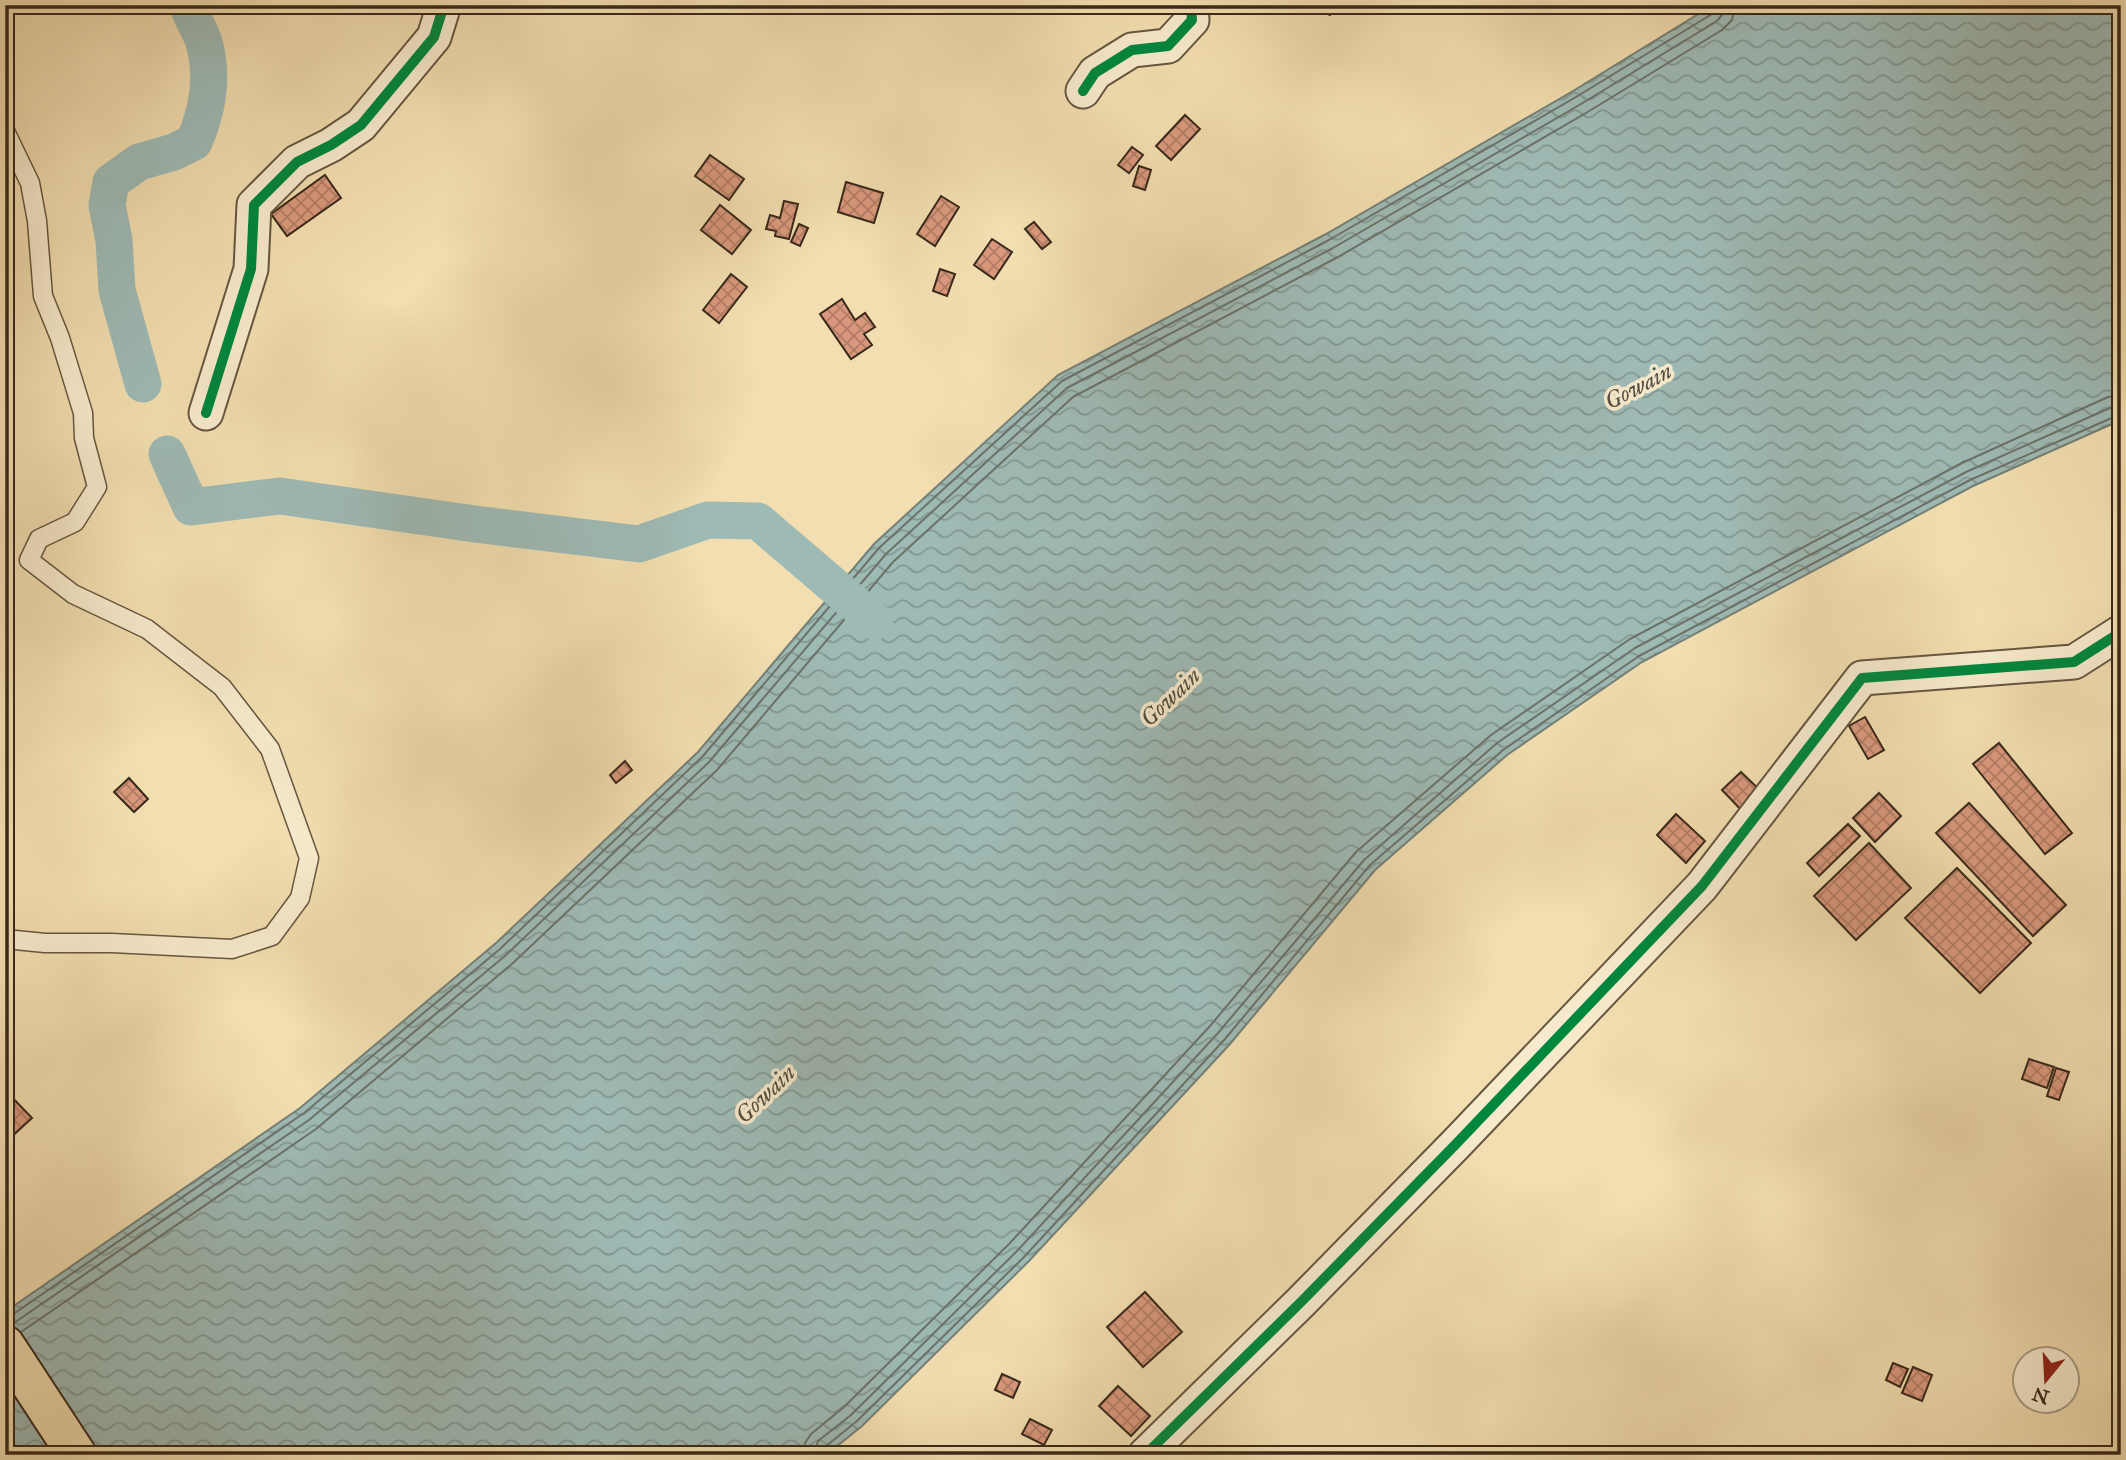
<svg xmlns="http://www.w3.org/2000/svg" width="2126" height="1460" font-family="'IM FELL Great Primer',serif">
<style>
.water{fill:url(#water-waves);stroke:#758077;stroke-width:2}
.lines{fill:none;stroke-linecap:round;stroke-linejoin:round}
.shore{stroke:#6b7268;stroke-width:2}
.canal{stroke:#9ebab5;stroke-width:37}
.building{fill:url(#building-cross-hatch);stroke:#38291a;stroke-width:2}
.service-casing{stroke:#665640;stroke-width:21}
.minor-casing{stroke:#665640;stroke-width:37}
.trunk-casing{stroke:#38291a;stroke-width:42}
.service{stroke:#f7eacc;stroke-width:18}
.minor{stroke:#f7eacc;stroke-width:33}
.trunk{stroke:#f2deb0;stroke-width:38}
.cycleway-casing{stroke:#f7eacc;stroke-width:15}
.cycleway{stroke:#00873e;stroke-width:10}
.labels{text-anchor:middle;stroke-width:7;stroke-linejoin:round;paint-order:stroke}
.water-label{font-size:23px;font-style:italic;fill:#524d41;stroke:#f7eacc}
</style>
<defs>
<pattern id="water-waves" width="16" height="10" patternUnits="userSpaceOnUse" patternTransform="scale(1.75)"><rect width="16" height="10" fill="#9ebab5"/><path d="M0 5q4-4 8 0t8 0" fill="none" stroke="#829792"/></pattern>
<pattern id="building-cross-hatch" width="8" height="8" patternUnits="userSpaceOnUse" patternTransform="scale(1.75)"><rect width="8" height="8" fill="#d9987c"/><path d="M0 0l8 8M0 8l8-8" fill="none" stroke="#b17c65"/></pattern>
</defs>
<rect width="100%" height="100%" fill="#f2deb0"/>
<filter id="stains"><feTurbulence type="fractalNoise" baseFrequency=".00286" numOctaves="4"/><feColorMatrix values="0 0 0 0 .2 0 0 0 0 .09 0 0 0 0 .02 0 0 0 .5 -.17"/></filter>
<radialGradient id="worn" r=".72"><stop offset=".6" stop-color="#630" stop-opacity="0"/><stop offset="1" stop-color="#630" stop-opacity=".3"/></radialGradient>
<polygon class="water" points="1713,5 2121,5 2121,420 1973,486 1642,662 1507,755 1375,870 1230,1044 1029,1261 862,1426 826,1455 5,1455 5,1312 300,1108 496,943 698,752 874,544 1058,375 1326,234 1573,91"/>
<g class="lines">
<g class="shore">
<polyline points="5,1317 12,1315 304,1113 500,949 703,756 879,548 1062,381 1329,240 1576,97 1712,14 1715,5"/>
<polyline points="11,1325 309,1120 506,955 709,762 886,554 1067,388 1333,248 1581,104 1717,21 1722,15 1724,5"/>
<polyline points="21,1332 316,1129 513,963 717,770 893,562 1073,397 1338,257 1586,113 1722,30 1732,20 1735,5"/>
<polyline points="803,1455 805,1443 811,1434 844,1407 1010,1243 1210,1026 1356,852 1491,735 1630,639 1962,463 2108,397 2121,395"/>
<polyline points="814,1455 818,1441 851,1415 1018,1250 1218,1033 1364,860 1497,743 1635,648 1966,472 2112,407 2121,406"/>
<polyline points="823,1455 825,1447 857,1421 1024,1257 1225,1039 1370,865 1503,750 1639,656 1970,480 2121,414"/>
</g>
<g class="canal">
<path d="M143,384L117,290L114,240L107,205L111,182L139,162L174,152L194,142C207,112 213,78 205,46C202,31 191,20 188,5"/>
<polyline points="167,454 191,507 280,496 475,524 639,544 708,520 758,521 875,621"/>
</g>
</g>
<g class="building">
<polygon points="1313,5 1334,5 1330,15 1312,8"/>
<polygon points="1185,115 1200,129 1171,160 1156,146"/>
<polygon points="1132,147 1143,155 1129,173 1118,165"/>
<polygon points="710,155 744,179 729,200 695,176"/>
<polygon points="1139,166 1151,170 1145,190 1133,186"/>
<polygon points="325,175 341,198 287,236 271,214"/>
<polygon points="846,182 883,193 874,223 838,212"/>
<polygon points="941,196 959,207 935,246 917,234"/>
<polygon points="784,201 798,204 789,239 775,236 776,231 766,229 770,215 780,218"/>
<polygon points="720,205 751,230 732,254 701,230"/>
<polygon points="1034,222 1051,242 1042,249 1025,229"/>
<polygon points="799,224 808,228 800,246 791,242"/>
<polygon points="992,239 1012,252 994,279 974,265"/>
<polygon points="940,269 955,274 947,296 933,291"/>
<polygon points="731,274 747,287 719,323 703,310"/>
<polygon points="842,299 855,320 865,313 875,327 864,334 872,345 851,359 820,314"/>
<polygon points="1865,717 1884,750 1868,759 1849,726"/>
<polygon points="1999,743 2072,833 2045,854 1973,764"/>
<polygon points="625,761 632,770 616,783 610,775"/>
<polygon points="1741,772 1767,797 1747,816 1722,790"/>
<polygon points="129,778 148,799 134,812 114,792"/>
<polygon points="1879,793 1901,816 1875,842 1853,818"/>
<polygon points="1969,803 2066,905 2033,936 1936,833"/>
<polygon points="1676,814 1705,841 1686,863 1657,835"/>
<polygon points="1848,824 1860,836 1819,876 1807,863"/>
<polygon points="1869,843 1911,888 1856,940 1814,896"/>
<polygon points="1957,868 2031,943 1980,993 1905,918"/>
<polygon points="2029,1059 2054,1067 2047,1088 2022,1079"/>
<polygon points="2056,1068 2069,1072 2059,1100 2047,1096"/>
<polygon points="5,1090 32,1118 8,1140 5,1137"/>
<polygon points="1145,1292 1182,1332 1143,1367 1107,1327"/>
<polygon points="1893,1363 1908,1369 1900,1387 1886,1380"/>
<polygon points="1913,1367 1932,1375 1922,1401 1902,1393"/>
<polygon points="1002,1374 1020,1382 1013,1398 995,1390"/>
<polygon points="1118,1386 1150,1416 1131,1436 1099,1406"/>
<polygon points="1030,1419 1052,1430 1044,1445 1022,1434"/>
</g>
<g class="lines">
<g class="service-casing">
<polyline id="service" points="5,131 30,183 37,221 43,296 60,338 83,413 84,438 97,487 75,522 39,539 29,560 73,594 147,629 222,687 270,749 309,858 300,898 272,936 232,949 112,943 45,943 5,939"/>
</g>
<g class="minor-casing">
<g id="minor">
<polyline points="1083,91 1095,73 1132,50 1168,46 1192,20 1191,5"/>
<polyline points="206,413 251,269 254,205 297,162 331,145 361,125 434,37 444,5"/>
<polyline points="1145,1455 1301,1302 1456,1144 1702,886 1862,678 2074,662 2121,632"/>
</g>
</g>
<g class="trunk-casing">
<polyline id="trunk" points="5,1345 77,1455"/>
</g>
<use href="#service" class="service"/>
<use href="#minor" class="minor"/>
<use href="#trunk" class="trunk"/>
<g class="cycleway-casing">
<g id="cycleway">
<polyline points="1083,91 1095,73 1132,50 1168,46 1192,20 1191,5"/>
<polyline points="206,413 251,269 254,205 297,162 331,145 361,125 434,37 444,5"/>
<polyline points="1145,1455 1301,1302 1456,1144 1702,886 1862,678 2074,662 2121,632"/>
</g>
</g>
<use href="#cycleway" class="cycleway"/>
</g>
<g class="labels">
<g class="water-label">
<text transform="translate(1638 386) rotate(-28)" y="8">Gowain</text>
<text transform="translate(1170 697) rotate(-44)" y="8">Gowain</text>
<text transform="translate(765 1094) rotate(-44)" y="8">Gowain</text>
</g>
</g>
<rect width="2126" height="1460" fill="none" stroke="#f2deb0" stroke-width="28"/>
<rect x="7" y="7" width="2112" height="1446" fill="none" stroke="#38291a" stroke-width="3.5"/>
<rect x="14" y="14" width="2098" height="1432" fill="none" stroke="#38291a" stroke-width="2"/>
<g transform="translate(2046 1380) rotate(198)"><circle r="33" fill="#f7eacc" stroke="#ab9d85" stroke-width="2"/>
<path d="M0-5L12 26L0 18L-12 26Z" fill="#8f2418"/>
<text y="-10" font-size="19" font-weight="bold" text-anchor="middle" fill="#38291a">N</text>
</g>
<rect width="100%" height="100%" filter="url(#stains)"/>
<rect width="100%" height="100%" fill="url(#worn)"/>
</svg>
